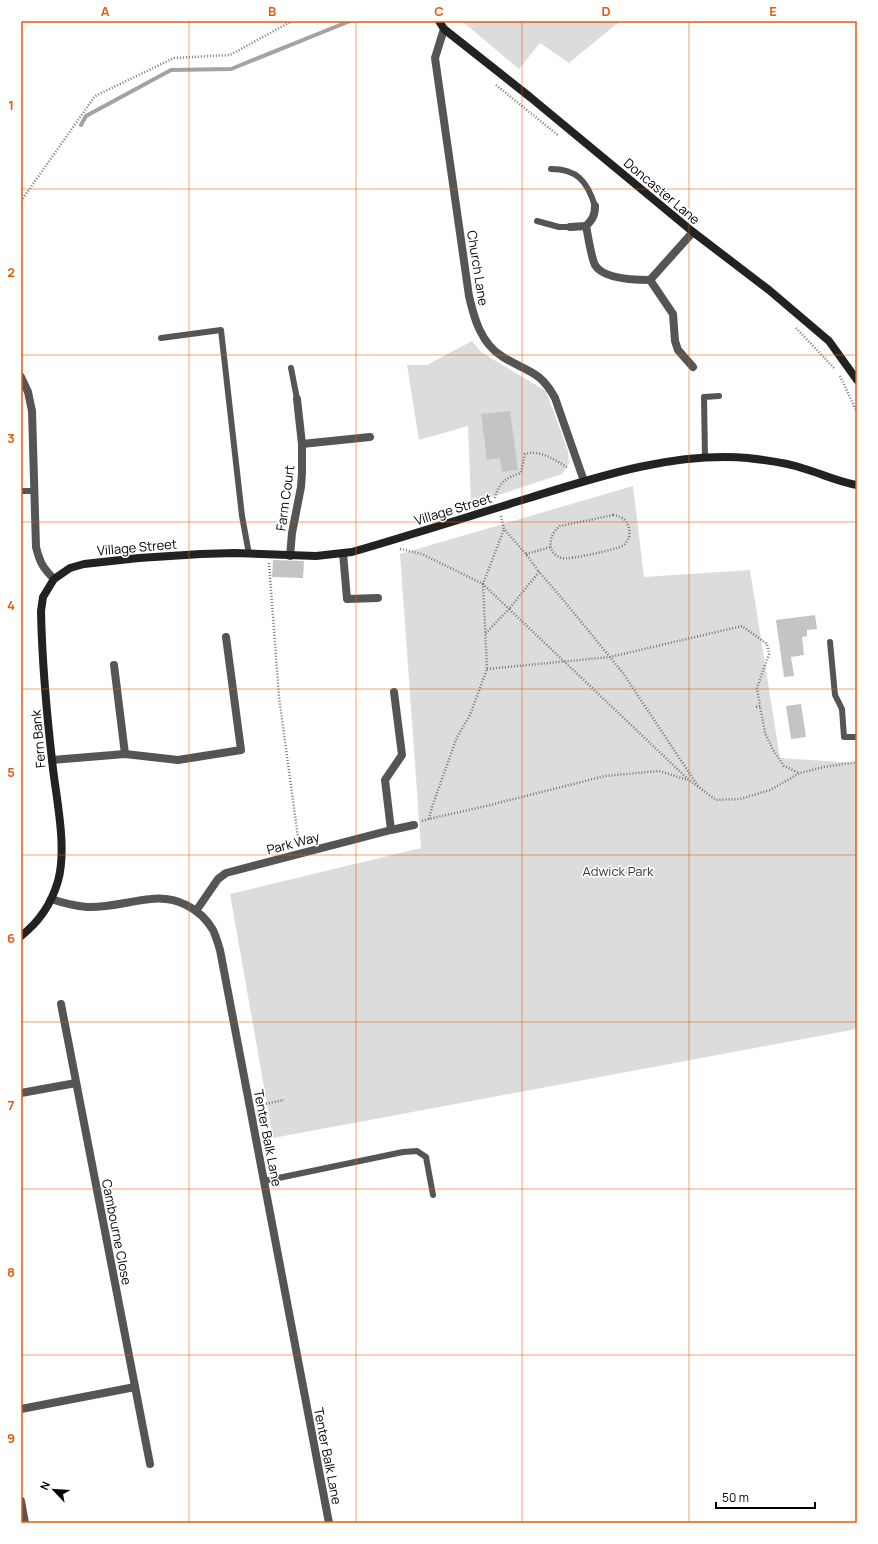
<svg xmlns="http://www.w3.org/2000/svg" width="878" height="1544" font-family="Manrope,sans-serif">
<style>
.green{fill:#dcdcdc}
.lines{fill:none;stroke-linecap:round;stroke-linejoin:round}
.stream{stroke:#a3a3a3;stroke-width:4}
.building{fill:#c4c4c4}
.path{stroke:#777;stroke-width:2.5;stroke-dasharray:1 2;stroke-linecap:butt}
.lane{stroke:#555;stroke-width:6}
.street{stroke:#555;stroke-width:8}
.secondary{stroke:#222;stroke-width:8}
.grid{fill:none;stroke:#e8590c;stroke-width:1;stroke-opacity:0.55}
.labels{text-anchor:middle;stroke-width:3;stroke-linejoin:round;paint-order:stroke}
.street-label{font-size:13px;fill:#000;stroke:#fff}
.park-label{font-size:13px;fill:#333;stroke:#fff}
.neatline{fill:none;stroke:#e8590c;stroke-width:1.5}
.grid-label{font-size:13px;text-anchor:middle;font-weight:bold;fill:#e8590c}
</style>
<rect width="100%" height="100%" fill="#fff"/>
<g class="green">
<polygon points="462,21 620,21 569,63 540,43 519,69"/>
<polygon points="472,341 481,352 546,391 568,451 569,463 562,474 471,504 468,426 419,440 407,365 427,365"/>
<polygon points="633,486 644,577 750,570 780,758 857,763 857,1029 273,1138 230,894 421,848 400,554"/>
</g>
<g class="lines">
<polyline class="stream" points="81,125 86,116 171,70 231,69 350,21"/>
</g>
<g class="building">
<polygon points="510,411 518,470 502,472 500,458 487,460 481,414"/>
<polygon points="273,560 304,561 303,578 272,577"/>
<polygon points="815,615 817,629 807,630 807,636 802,637 804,655 791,657 794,676 784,677 776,620"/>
<polygon points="801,704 806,737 791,739 786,706"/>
</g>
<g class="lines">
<g class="path">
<polyline points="496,85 559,136"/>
<polyline points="21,201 95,96 174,58 230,55 292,21"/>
<polyline points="796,328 834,368"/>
<polyline points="840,376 857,412"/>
<path d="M495,498C498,483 507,477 521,473L525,454C539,449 556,460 568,468"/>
<path d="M613,515C625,516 631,525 629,537C628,540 626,544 622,546C615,550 568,560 562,558C545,553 549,534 560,526Z"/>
<polyline points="501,516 504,529 526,554 539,572"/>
<polyline points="400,549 422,554 483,584 504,529"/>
<polyline points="526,554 551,547"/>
<polyline points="269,563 279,697 299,845"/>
<polyline points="487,669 610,657 742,626 767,644 769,654 757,688 760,706"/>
<polyline points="756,707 760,706 765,733 773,750 784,766 799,773"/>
<polyline points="698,786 623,673 560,596 539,572 509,609 689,780 716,800 740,799 770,790 800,773 824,767 857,762"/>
<polyline points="429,819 432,807 457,737 470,715 487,669 483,584 509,609 485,634"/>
<polyline points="422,821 429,819 486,806 605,776 659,771 688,780"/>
<polyline points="260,1105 284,1100"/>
</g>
<g class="lane">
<path d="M551,169C577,169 587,181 595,206"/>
<polyline points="537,221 559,227 570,227"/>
<polyline points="161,338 221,330 242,516 249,554"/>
<polyline points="291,368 297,399"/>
<polyline points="705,458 704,397 719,396"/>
<polyline points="21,491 34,491"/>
<polyline points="830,642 835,695 842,709 844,737 857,737"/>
<polyline points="264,1181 403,1152 417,1151 426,1157 433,1195"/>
</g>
<g class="street">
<path d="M444,29L435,58L469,296C474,318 481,344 503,357C527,372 540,370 555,398L584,481"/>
<path d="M586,226C588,235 591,257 595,265C603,279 635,280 650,280L673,314L675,341L678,350L693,367"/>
<path d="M570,227L586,226C593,219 595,215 595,206"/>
<polyline points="650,280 693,232"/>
<path d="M21,377L28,392L32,411L36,547C40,563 43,568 54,579"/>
<polyline points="302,444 370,437"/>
<polyline points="343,553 347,599 378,598"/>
<polyline points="290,556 292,533 301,487 302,473 302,444 297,399"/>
<polyline points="114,665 125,754"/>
<polyline points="52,760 125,754 178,760 241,750 226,637"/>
<polyline points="391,830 385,780 402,755 394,692"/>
<path d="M51,899C63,903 75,906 87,907C108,908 130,901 151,899C176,896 200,908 213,930C216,936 218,944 220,950L329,1523"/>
<polyline points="196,911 218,879 226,873 391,830 414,825"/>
<polyline points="61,1004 150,1464"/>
<polyline points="21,1093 76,1083"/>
<polyline points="21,1409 135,1387"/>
<polyline points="21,1501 25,1523"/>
</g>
<g class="secondary">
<polyline points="439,21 444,29 530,97 693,232 769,290 829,341 857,380"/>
<path d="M21,936C39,922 52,902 58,881C67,849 57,802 53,769C47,717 42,664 41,611L43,597L54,579L70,568L84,564L139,558L201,554L235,553L316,556L352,552C411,535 470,516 529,498C600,476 673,452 748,458C766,460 785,462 802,468C820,473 838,482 857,485"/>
</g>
</g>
<path class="grid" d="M189,21V1523M356,21V1523M522,21V1523M689,21V1523M21,189H857M21,355H857M21,522H857M21,689H857M21,855H857M21,1022H857M21,1189H857M21,1355H857"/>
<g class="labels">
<g class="street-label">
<text transform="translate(662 191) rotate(40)" y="5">Doncaster Lane</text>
<text transform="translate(478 268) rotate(81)" y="5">Church Lane</text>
<text transform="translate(285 498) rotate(-82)" y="5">Farm Court</text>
<text transform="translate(453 509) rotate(-17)" y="5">Village Street</text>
<text transform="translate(137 547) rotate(-5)" y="5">Village Street</text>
<text transform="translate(38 739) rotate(-95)" y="5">Fern Bank</text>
<text transform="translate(293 843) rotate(-15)" y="5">Park Way</text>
<text transform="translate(268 1138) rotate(79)" y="5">Tenter Balk Lane</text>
<text transform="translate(117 1232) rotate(79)" y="5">Cambourne Close</text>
<text transform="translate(328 1456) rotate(79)" y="5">Tenter Balk Lane</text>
</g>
<g class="park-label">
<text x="618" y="876">Adwick Park</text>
</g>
</g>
<rect width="878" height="1544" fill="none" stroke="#ffffff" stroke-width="44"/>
<g transform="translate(54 1490) rotate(295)" stroke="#ffffff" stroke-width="3" paint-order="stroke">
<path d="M0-3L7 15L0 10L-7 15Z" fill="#000000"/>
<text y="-6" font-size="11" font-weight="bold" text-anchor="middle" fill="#000000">N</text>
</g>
<path d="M716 1502v6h99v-6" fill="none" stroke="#000000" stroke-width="2"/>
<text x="722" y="1502" font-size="12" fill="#000000" stroke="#ffffff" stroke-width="3" paint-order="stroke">50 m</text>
<rect x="22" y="22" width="834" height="1500" class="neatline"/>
<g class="grid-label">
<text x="105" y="16">A</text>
<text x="272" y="16">B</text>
<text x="439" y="16">C</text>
<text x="606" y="16">D</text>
<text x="773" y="16">E</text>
<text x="11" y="110">1</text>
<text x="11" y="277">2</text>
<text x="11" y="443">3</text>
<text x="11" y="610">4</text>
<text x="11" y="777">5</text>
<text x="11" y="943">6</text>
<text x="11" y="1110">7</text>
<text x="11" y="1277">8</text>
<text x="11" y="1443">9</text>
</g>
</svg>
